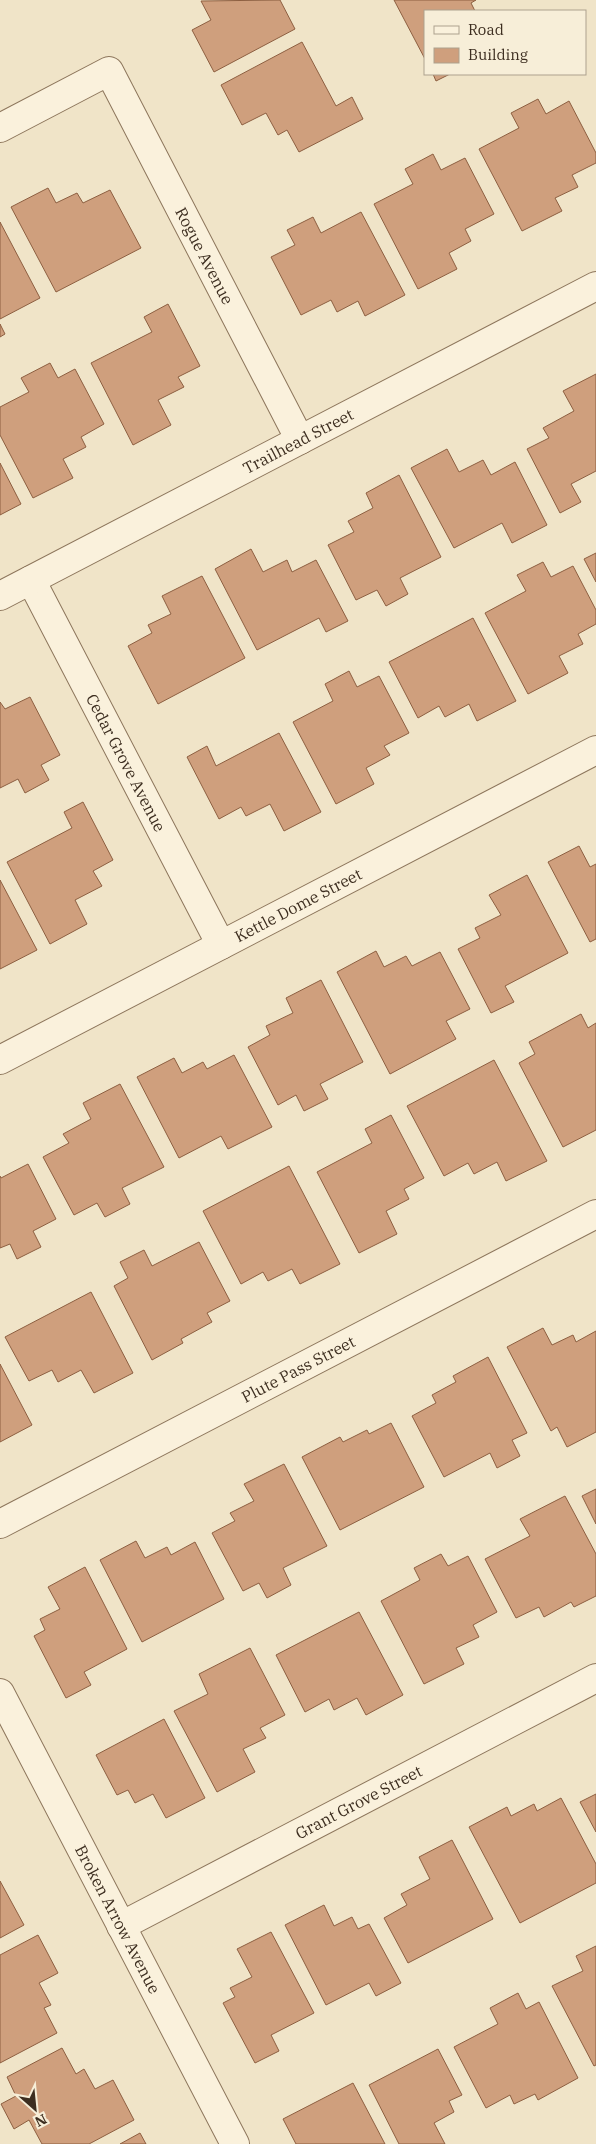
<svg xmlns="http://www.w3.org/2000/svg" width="596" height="2144" font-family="'IBM Plex Serif',serif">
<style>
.building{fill:#cf9f7d;stroke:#8d5f41}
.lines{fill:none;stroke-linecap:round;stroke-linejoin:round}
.street-casing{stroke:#8d765c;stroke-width:30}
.street{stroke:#faf1dc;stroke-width:28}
.labels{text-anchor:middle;stroke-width:4;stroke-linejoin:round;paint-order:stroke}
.street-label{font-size:16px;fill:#3d2e20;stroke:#f7eed8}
</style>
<rect width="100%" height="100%" fill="#f0e4c8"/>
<g class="building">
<polygon points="280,0 295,29 214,72 192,30 211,20 201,1"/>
<polygon points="394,0 476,0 471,3 475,11 425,11 425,59"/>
<polygon points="302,42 336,106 352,97 363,119 299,152 287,130 278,135 266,113 242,125 221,85"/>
<polygon points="433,74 450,74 436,81"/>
<polygon points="538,99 546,114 569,101 596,153 596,163 572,175 578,187 555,198 562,211 522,231 479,149 519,128 511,113"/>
<polygon points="433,154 441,170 465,158 494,214 465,229 471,241 449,253 457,269 418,289 374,204 413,184 405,169"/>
<polygon points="48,188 56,203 77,193 83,203 110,190 141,248 56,292 11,207"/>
<polygon points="361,212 405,295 365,316 358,301 337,312 331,300 301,315 271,257 295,245 287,230 313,217 321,233"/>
<polygon points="0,222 40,298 0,319"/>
<polygon points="168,304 200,366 178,377 184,387 158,400 171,425 133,445 91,363 152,332 144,317"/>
<polygon points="0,324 5,334 0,337"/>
<polygon points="50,363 58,378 75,369 104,424 81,437 86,447 63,459 73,478 33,498 0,435 0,407 29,392 21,378"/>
<polygon points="596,374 596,471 571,484 581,502 560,513 527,449 549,438 543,428 574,411 563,391"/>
<polygon points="447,449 459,472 483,460 491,475 515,462 547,525 512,543 502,523 454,548 411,468"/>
<polygon points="0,463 21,504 0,515"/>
<polygon points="399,475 441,557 400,578 408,594 386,606 377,590 356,600 328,545 354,532 348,521 373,508 366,493"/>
<polygon points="251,549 263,572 287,560 292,572 316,560 348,621 326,632 319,618 257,650 215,569"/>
<polygon points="596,553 596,582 584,559"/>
<polygon points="543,562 551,577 573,566 596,610 596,624 578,634 583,644 559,656 568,673 528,694 485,613 526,591 517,575"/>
<polygon points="202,576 245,658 158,704 128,646 152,633 148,625 171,614 162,596"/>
<polygon points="473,618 516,701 477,721 469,704 445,717 439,706 418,718 389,662"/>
<polygon points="349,671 357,687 379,676 409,733 384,746 390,755 366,768 374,784 336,804 293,722 333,701 325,684"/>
<polygon points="30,697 60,755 41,765 49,780 25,793 18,779 0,788 0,702 5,709"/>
<polygon points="279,733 321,812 284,831 270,804 246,816 241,807 219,819 187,757 207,746 216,766"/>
<polygon points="83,802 113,860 93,871 102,886 75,900 87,924 50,944 7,862 72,828 64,812"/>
<polygon points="579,846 590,867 596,864 596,939 590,942 548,862"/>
<polygon points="527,875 568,953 505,986 514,1002 491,1013 458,949 480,938 475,928 501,915 489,895"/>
<polygon points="0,880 37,950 0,969"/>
<polygon points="376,951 384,967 406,956 412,966 440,952 470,1009 446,1021 456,1039 390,1074 337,972"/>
<polygon points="321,980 363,1062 320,1084 328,1099 304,1111 296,1095 278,1105 248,1047 270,1035 266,1026 293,1013 286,998"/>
<polygon points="581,1014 588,1028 596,1023 596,1130 563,1147 519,1063 535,1054 529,1042"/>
<polygon points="234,1055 272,1127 228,1149 221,1136 179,1158 137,1077 174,1058 182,1073 203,1062 207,1069"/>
<polygon points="494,1060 547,1161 506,1181 497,1162 474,1174 468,1163 444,1176 407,1106"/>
<polygon points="120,1084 164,1167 122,1188 130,1204 105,1217 97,1203 74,1215 43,1157 69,1143 63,1134 91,1119 83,1103"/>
<polygon points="391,1115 424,1178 404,1189 409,1199 386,1211 397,1234 359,1253 317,1172 372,1143 365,1129"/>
<polygon points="28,1164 56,1219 33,1231 41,1247 17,1259 10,1244 0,1248 0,1176 1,1178"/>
<polygon points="289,1166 340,1264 300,1284 292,1269 268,1281 263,1272 241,1284 203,1211"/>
<polygon points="199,1242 230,1301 207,1313 212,1322 181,1339 183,1343 152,1360 114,1286 128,1278 120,1262 144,1250 152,1266"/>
<polygon points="91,1292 133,1373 94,1393 81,1370 58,1382 52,1370 29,1381 5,1337"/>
<polygon points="543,1328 552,1345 573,1335 576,1342 596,1331 596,1432 567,1447 557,1427 551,1431 507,1347"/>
<polygon points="488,1357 527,1433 512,1440 520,1456 497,1468 490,1453 444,1477 412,1416 436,1403 432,1395 456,1382 453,1376"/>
<polygon points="0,1364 32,1425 0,1442"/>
<polygon points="391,1423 424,1487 340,1530 302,1457 340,1437 343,1442 367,1430 369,1434"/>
<polygon points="284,1464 327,1546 283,1568 291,1585 267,1598 259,1583 243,1591 212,1533 235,1521 230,1513 254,1501 244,1484"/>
<polygon points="596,1489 596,1524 582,1496"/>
<polygon points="565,1496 596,1554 596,1596 574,1607 571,1602 544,1617 539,1607 516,1618 485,1559 530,1536 520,1519"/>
<polygon points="136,1541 145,1558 167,1547 171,1555 195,1542 224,1599 142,1642 100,1560"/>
<polygon points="441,1554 448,1566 468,1556 497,1612 473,1625 479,1637 456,1648 464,1664 424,1684 381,1601 420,1580 414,1568"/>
<polygon points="85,1567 127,1649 84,1672 91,1685 66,1698 34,1636 45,1630 40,1619 60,1609 48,1587"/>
<polygon points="359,1612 403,1695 366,1715 357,1698 334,1710 329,1699 305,1712 276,1655"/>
<polygon points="250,1648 285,1715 260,1728 266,1738 243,1749 255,1772 217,1792 174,1711 208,1694 199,1674"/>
<polygon points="164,1719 205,1798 166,1818 153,1794 135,1803 128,1790 117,1795 96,1755"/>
<polygon points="596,1794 596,1832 580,1802"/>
<polygon points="561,1798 596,1864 596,1883 520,1923 469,1827 507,1807 511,1816 534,1804 537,1811"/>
<polygon points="452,1840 493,1919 408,1963 384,1918 407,1905 401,1894 430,1879 419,1857"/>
<polygon points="0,1881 24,1925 0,1938"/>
<polygon points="324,1905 334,1926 352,1917 358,1929 369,1924 401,1983 376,1996 369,1983 326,2005 285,1925"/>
<polygon points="271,1932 314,2013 271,2035 279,2051 255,2063 223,2003 235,1997 230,1988 252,1977 237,1949"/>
<polygon points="38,1935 58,1973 39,1983 51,2005 44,2008 57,2033 0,2063 0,1955"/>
<polygon points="596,1946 596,2065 594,2066 552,1986 583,1971 576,1956"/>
<polygon points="518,1993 526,2009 539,2002 578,2078 538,2100 535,2094 514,2104 510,2095 486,2108 454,2047 498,2024 490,2008"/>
<polygon points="62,2048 76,2074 84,2069 95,2089 113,2080 134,2120 89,2144 42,2144 29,2120 14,2129 1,2104 16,2096 7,2077"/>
<polygon points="438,2049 462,2095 449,2101 454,2112 434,2123 445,2144 399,2144 369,2085"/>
<polygon points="353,2083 385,2144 296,2144 283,2119"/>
<polygon points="140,2133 146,2144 120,2144"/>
</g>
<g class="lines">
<g class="street-casing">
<g id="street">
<path id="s1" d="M0,128L109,71L300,440"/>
<path id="s2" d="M31,580L221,945"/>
<path id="s3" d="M0,596L596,286"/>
<path id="s4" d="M0,1060L596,750"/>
<path id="s5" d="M0,1524L596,1214"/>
<path id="s6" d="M0,1693L235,2144"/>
<path id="s7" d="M121,1926L596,1678"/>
</g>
</g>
<use href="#street" class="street"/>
</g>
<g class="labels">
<g class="street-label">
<text dy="6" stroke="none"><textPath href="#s1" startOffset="331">Rogue Avenue</textPath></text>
<text dy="6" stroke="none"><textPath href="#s3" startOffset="336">Trailhead Street</textPath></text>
<text dy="6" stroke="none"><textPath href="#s2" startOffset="206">Cedar Grove Avenue</textPath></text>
<text dy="6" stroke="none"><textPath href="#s4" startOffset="336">Kettle Dome Street</textPath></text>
<text dy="6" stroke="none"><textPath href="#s5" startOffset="336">Plute Pass Street</textPath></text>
<text dy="6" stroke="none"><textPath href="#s7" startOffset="268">Grant Grove Street</textPath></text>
<text dy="6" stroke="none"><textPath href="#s6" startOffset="255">Broken Arrow Avenue</textPath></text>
</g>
</g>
<rect x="424" y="10" width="162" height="65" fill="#f7eed8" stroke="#ada18e"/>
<rect x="434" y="26" width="25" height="8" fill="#faf1dc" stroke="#ada18e"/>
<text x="468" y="35" font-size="15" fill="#3d2e20">Road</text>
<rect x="434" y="48" width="25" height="15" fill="#cf9f7d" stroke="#ada18e"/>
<text x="468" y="60" font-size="15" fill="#3d2e20">Building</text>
<g transform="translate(35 2109) rotate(153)" stroke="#f7eed8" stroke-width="4" paint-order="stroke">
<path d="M0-4L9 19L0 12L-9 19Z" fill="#3d2e20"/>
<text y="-8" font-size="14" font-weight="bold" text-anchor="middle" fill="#3d2e20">N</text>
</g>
</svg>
